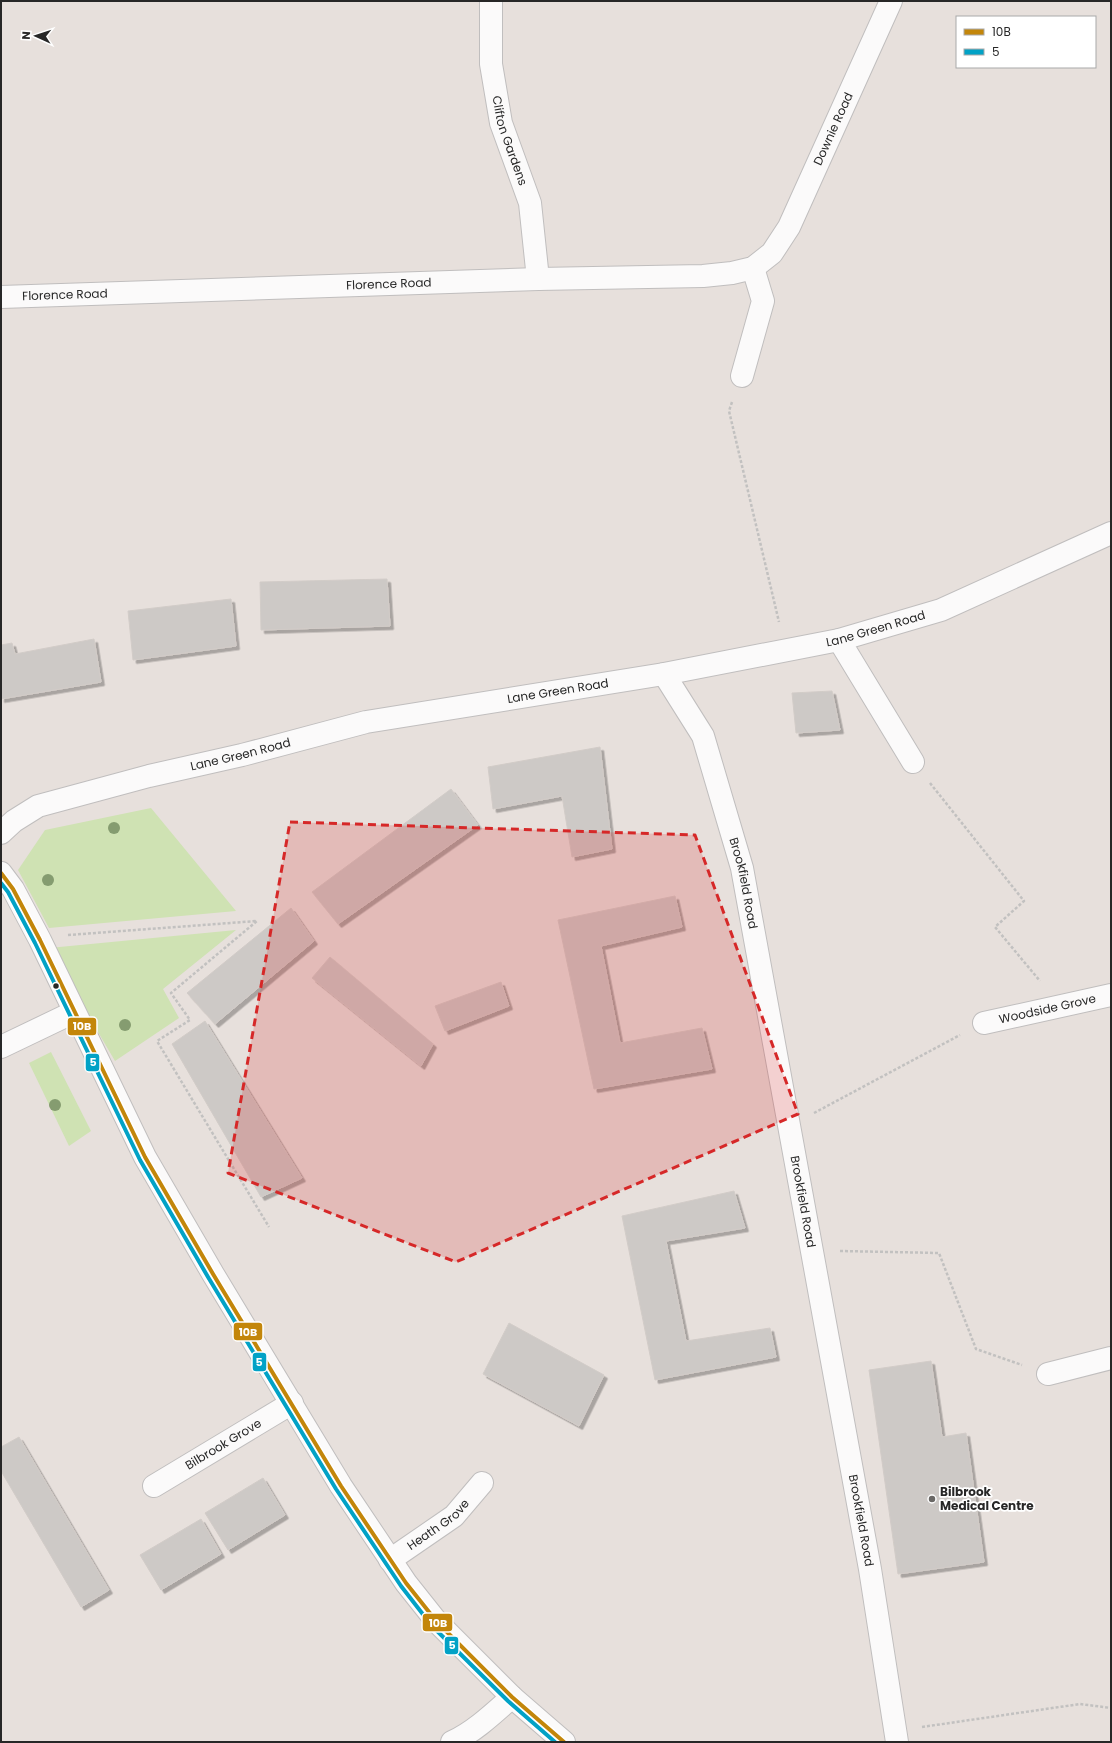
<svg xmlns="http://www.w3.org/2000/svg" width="1112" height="1743" font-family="Poppins,sans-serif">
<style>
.green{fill:#cfe2b3}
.building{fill:#cdc9c6;stroke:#d2ccc8;filter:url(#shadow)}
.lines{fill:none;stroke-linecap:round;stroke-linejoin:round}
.minor-casing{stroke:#c0bebe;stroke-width:24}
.path{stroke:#c2c1c0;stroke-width:2.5;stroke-dasharray:3 2;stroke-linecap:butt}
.minor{stroke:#fbfafa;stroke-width:22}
.bus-1-casing{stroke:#fff;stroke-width:7}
.bus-2-casing{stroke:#fff;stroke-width:7}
.bus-1{stroke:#c3860a;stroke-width:4}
.bus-2{stroke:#02a2c6;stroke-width:4}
.tree{fill:#859c70}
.marked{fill:#d62828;fill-opacity:0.2;stroke:#d62828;stroke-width:3;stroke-dasharray:8 5;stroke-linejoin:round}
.bus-dot{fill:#272727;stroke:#fff;stroke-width:1.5}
.poi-dot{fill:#6a6866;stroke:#fff;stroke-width:1.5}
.labels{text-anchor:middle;stroke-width:3.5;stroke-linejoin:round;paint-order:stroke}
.street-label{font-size:12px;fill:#272727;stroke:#fff}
.poi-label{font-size:12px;font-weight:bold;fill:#272727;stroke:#fff;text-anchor:start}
.line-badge{stroke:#fff;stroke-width:1.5}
.badge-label{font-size:11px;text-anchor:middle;font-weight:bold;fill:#fff}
</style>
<defs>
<filter id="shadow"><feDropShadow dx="3.5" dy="3.5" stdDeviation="0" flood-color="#0004"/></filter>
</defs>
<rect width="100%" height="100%" fill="#e7e0dc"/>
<g class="green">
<polygon points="151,808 236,911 49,928 18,870 45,830"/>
<polygon points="236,930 163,989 179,1018 115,1061 49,948"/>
<polygon points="51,1052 91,1131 69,1146 29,1063"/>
</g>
<g class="building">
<polygon points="387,579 390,626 261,630 260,582"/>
<polygon points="231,599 236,646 133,660 128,611"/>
<polygon points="94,639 101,682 1,699 1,645 12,643 15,654"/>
<polygon points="832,691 840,730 796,733 792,693"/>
<polygon points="600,747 612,849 572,857 562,796 493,809 488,767"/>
<polygon points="451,789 478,825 338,924 312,892"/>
<polygon points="675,896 682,927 601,946 620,1043 702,1028 712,1069 594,1089 558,920"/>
<polygon points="291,908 314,941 215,1024 187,993"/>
<polygon points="330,957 433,1044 421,1066 312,978"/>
<polygon points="501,982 509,1006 445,1031 435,1006"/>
<polygon points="205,1021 302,1178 261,1197 172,1044"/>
<polygon points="734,1191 745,1228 666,1241 686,1341 770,1328 776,1357 655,1380 622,1216"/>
<polygon points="509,1323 604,1375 579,1426 483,1374"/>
<polygon points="931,1361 942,1437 966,1433 984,1562 898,1574 869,1370"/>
<polygon points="19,1437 109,1590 81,1607 1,1471 1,1447"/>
<polygon points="263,1478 285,1515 228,1550 205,1513"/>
<polygon points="201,1519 221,1554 161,1590 140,1555"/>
</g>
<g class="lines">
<g class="minor-casing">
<g id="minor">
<path id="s1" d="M491,1V64L501,123L530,203L538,279"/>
<path id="s2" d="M1,297L538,279L703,276L732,273L753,268L772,253L789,227L891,1"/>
<polyline points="742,376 763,301 753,268"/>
<polyline points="839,640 913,762"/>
<path id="s3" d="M664,674L703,736L742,868L870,1569L897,1742"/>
<path id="s4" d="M1,833L14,821L38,806L149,776L242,755L366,722L664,674L839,640L941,610L1111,533"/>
<polyline points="1,873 13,889 40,940 145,1157 213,1274 341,1486 406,1583 437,1622 512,1697 564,1742"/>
<path id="s5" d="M984,1023L1111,995"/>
<polyline points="1,1047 74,1012"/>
<polyline points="1048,1374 1111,1358"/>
<path id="s6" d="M154,1486L292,1403"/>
<path id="s7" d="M390,1560L454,1516L482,1483"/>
<path d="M452,1742C474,1732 494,1713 512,1697"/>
</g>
</g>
<g class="path">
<polyline points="732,402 729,411 779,622"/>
<polyline points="930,783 1024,901 995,927 1040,981"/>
<polyline points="68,935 257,921 171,993 190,1020 157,1041 269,1227"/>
<polyline points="814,1113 960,1035"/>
<polyline points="840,1251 939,1253 976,1349 1022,1365"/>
<polyline points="922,1727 1080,1704 1111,1708"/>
</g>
<use href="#minor" class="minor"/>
<g class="bus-1-casing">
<polyline id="bus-1" points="1,873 13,889 40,940 145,1157 213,1274 341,1486 406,1583 437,1622 512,1697 564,1742"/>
</g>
<g class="bus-2-casing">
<polyline id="bus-2" points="1,883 8,892 35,943 140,1160 208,1277 336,1489 401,1586 432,1626 508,1701 555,1742"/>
</g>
<use href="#bus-1" class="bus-1"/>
<use href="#bus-2" class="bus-2"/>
</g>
<g class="tree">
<circle cx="114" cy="828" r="6"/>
<circle cx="48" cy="880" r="6"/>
<circle cx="125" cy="1025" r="6"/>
<circle cx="55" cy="1105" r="6"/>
</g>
<path class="marked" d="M290,822L695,835L798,1114L456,1262L228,1173Z"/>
<circle class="bus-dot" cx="56" cy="986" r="3.5"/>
<circle class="poi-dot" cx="932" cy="1499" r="4"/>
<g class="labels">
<g class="street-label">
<text dy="4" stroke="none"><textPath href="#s2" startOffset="916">Downie Road</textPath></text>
<text dy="4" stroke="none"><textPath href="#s1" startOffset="142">Clifton Gardens</textPath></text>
<text dy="4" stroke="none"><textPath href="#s2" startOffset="388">Florence Road</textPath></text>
<text dy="4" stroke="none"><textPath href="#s2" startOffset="64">Florence Road</textPath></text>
<text dy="4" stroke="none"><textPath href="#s4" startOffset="903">Lane Green Road</textPath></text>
<text dy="4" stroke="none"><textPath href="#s4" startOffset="579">Lane Green Road</textPath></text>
<text dy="4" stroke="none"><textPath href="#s4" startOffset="255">Lane Green Road</textPath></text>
<text dy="4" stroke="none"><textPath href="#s3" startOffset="226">Brookfield Road</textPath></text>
<text dy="4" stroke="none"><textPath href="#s5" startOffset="65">Woodside Grove</textPath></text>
<text dy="4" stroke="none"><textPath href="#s3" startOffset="550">Brookfield Road</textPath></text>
<text dy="4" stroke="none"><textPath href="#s6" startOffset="81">Bilbrook Grove</textPath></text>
<text dy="4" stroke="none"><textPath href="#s3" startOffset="874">Brookfield Road</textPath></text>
<text dy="4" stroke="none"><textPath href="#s7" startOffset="60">Heath Grove</textPath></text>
</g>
<g class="poi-label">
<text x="940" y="1496">Bilbrook<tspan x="940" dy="14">Medical Centre</tspan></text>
</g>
</g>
<g class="line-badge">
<rect x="67" y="1017" width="30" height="19" rx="4" fill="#c3860a"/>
<rect x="85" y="1053" width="15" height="19" rx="4" fill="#02a2c6"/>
<rect x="233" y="1322" width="30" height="19" rx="4" fill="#c3860a"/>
<rect x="252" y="1352" width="15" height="20" rx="4" fill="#02a2c6"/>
<rect x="422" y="1613" width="31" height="19" rx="4" fill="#c3860a"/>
<rect x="444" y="1636" width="15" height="19" rx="4" fill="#02a2c6"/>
</g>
<g class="badge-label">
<text x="82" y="1030">10B</text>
<text x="93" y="1066">5</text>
<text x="248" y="1336">10B</text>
<text x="259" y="1366">5</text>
<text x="438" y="1627">10B</text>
<text x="452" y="1649">5</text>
</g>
<rect width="1112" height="1743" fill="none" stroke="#272727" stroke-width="4"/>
<rect x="956" y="16" width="140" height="52" fill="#ffffff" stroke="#a9a9a9"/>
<rect x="964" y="29" width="20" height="6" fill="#c3860a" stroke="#a9a9a9"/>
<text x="992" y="36" font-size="12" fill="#272727">10B</text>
<rect x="964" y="49" width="20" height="6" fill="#02a2c6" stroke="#a9a9a9"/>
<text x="992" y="56" font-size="12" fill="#272727">5</text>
<g transform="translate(36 36) rotate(273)" stroke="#ffffff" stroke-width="3" paint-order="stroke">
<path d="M0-3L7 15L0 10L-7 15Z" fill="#272727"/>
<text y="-6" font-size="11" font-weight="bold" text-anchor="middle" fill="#272727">N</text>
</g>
</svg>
